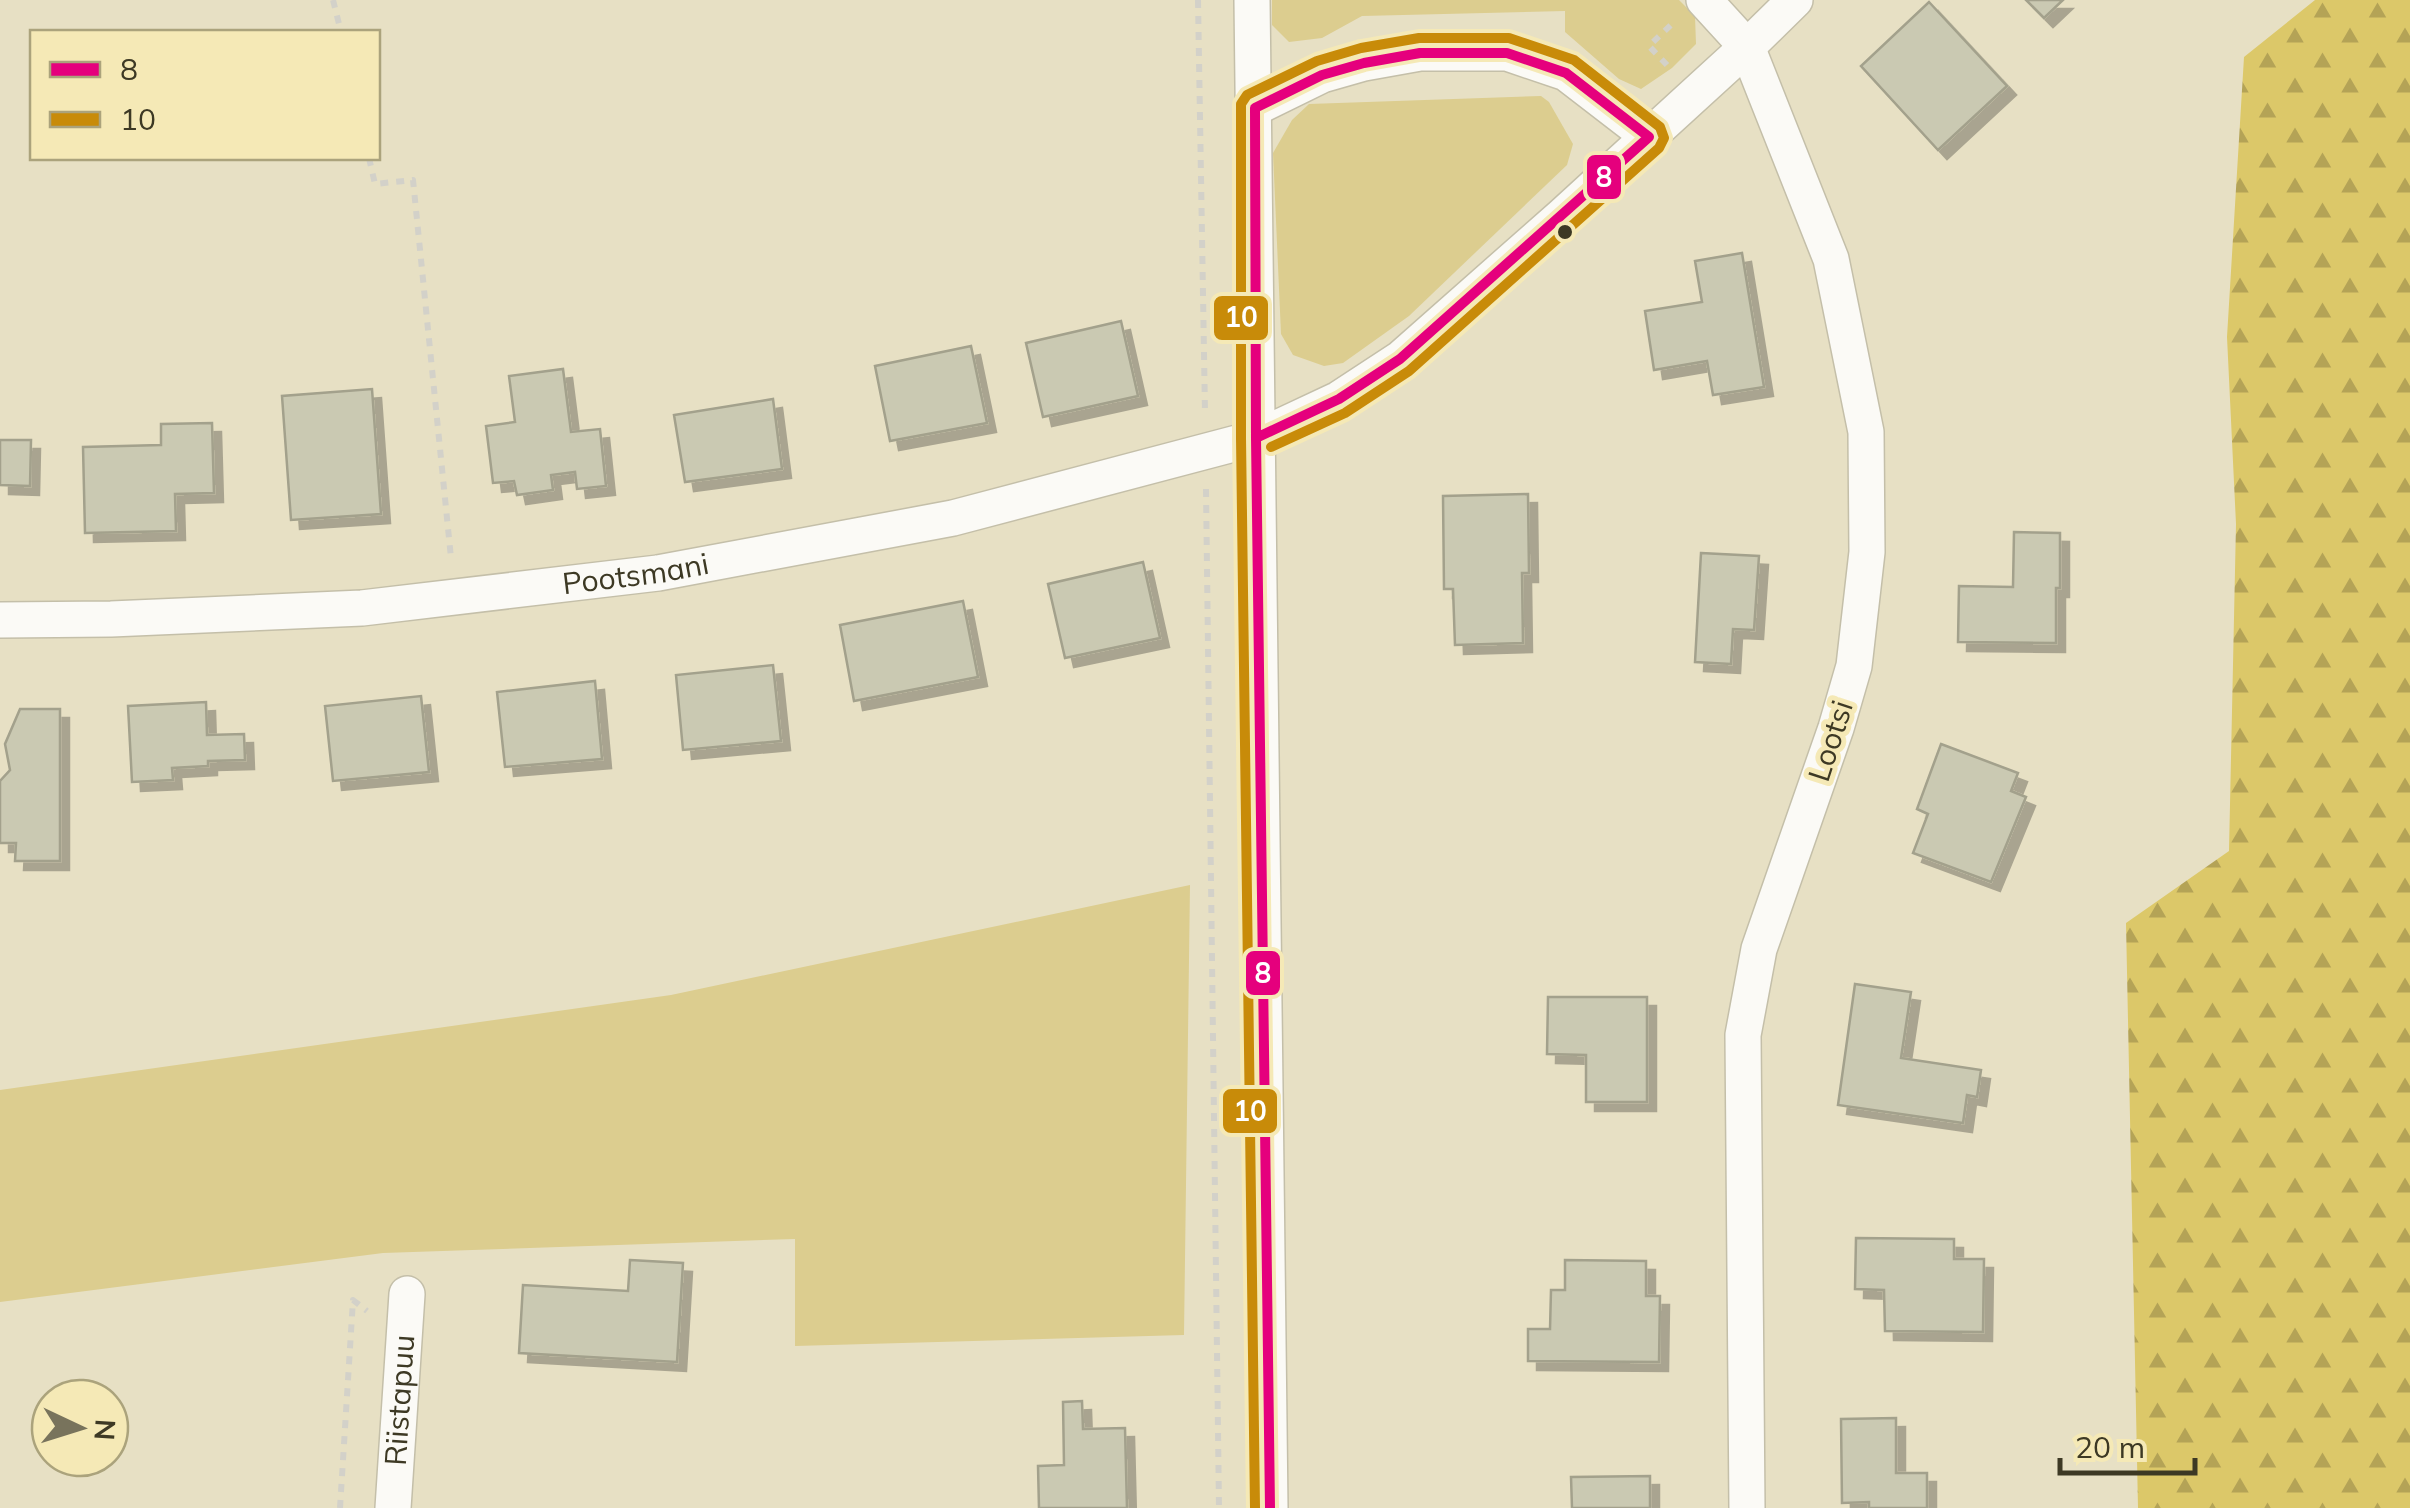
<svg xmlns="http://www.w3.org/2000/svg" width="2410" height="1508" font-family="Mulish,sans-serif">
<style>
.green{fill:#dccd8f}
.forest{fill:url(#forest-firs)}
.building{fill:#cac9b2;stroke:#a3a18c;stroke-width:2.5;filter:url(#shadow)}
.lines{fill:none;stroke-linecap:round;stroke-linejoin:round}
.street-casing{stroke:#c4bfa9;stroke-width:38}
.path{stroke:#d3d1c9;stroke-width:6;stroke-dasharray:8 8;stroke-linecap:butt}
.street{stroke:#fbfaf6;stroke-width:35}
.bus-1-casing{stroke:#f5e9b6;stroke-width:18}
.bus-2-casing{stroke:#f5e9b6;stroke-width:18}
.bus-1{stroke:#e5007d;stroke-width:10}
.bus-2{stroke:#c88b09;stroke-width:10}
.bus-dot{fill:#3d3924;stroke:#f5e9b6;stroke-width:4}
.labels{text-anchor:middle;stroke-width:10;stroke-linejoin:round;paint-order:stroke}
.street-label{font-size:30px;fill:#3d3924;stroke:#f5e9b6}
.line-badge{stroke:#f5e9b6;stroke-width:4}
.badge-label{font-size:28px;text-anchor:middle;font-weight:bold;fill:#fff}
</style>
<defs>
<pattern id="forest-firs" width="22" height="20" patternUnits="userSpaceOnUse" patternTransform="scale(2.5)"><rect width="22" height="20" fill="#dcc869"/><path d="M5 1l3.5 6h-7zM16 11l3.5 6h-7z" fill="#b4a356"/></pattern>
<filter id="shadow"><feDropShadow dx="9" dy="9" stdDeviation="0" flood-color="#0004"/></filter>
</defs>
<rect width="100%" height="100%" fill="#e7e0c4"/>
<g class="green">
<polygon points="1272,0 1679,0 1695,16 1696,44 1672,68 1641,89 1619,79 1565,32 1565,11 1362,16 1322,38 1289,42 1272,25"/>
<polygon points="1541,96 1549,102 1573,144 1567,165 1409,316 1343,363 1324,366 1293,355 1281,334 1273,153 1292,120 1309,104"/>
<polygon points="1190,885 1184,1335 795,1346 795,1239 383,1253 0,1302 0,1090 671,995"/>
</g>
<polygon class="forest" points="2315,0 2410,0 2410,1508 2138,1508 2126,923 2229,851 2236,524 2227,337 2244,57"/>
<g class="building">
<polygon points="2026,0 2063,0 2044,18"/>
<polygon points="1929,2 2007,86 1938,150 1861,66"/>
<polygon points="1742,253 1764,387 1713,395 1707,361 1654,370 1645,311 1702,302 1695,261"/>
<polygon points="1121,321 1138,396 1043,417 1026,343"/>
<polygon points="971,346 987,423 890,441 875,366"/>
<polygon points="563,369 571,432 600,429 606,486 577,489 575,472 551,475 553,490 517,495 514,481 493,483 486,426 515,422 509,376"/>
<polygon points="372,389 381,514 291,520 282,396"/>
<polygon points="773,399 782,469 685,482 674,415"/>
<polygon points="212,423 214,493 175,494 176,531 85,533 83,447 161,445 161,424"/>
<polygon points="0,440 31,440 30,486 0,485"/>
<polygon points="1528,494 1529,573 1522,573 1523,643 1455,645 1453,589 1444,589 1443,496"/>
<polygon points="2014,532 2060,533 2060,588 2056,588 2056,643 1958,642 1959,586 2013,587"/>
<polygon points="1701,553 1759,556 1754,630 1733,629 1731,664 1695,662"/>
<polygon points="1143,562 1160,638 1065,658 1048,584"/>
<polygon points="963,601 978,677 854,701 840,625"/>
<polygon points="773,665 781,741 683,750 676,675"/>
<polygon points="595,681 602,759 505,767 497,692"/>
<polygon points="421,696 429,772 333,781 325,706"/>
<polygon points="206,702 207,735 244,734 245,760 208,761 208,766 172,768 173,780 132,782 128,706"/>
<polygon points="20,709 60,709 60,861 15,861 16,843 0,843 0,781 10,770 5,744"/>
<polygon points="1941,744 2018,773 2011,791 2026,797 1991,882 1913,853 1928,814 1917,809"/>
<polygon points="1855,984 1911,992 1901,1058 1981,1070 1977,1097 1967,1095 1963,1123 1838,1105"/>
<polygon points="1548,997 1647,997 1647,1102 1586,1102 1586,1055 1547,1054"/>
<polygon points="1856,1238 1954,1239 1954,1259 1984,1259 1983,1332 1885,1331 1884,1290 1855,1289"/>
<polygon points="630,1260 683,1263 677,1362 519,1353 523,1285 628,1291"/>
<polygon points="1565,1260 1646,1261 1646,1296 1660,1296 1659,1362 1528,1361 1528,1329 1550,1329 1551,1290 1565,1290"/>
<polygon points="1082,1401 1083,1429 1125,1428 1127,1508 1039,1508 1038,1466 1064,1465 1063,1402"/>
<polygon points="1896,1418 1896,1473 1927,1473 1927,1508 1869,1508 1869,1502 1842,1503 1841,1419"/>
<polygon points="1650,1476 1650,1508 1572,1508 1571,1477"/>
</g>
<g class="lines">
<g class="street-casing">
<g id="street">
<polyline points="1252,0 1270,1508"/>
<polyline points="1704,0 1747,47 1831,259 1866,432 1867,552 1854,666 1836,728 1759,949 1743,1035 1747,1508"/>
<polyline points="1255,108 1322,75 1364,63 1420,53 1507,53 1566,73 1649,137"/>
<path id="s1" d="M0,620L111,619L362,608L658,573L953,518L1256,438L1339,399L1400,359L1562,216L1747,47L1795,0"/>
<path id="s2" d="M393,1508L407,1294"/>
</g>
</g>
<g class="path">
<polyline points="333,0 341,32"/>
<polyline points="1198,0 1205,412"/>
<polyline points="1667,65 1649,46 1675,21"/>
<polyline points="369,158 375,184 413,180 451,558"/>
<polyline points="1206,489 1219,1508"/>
<polyline points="340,1508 353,1300 367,1311"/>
</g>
<use href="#street" class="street"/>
<g class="bus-1-casing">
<g id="bus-1">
<polygon points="1420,53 1507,53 1566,73 1649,137 1400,359 1339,399 1256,438 1255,108 1322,75 1364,63"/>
<polyline points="1256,438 1270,1508"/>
</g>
</g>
<g class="bus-2-casing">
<polyline id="bus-2" points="1255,1508 1241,438 1241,104 1247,95 1317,61 1361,48 1419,38 1509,38 1574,60 1660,127 1664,138 1659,148 1409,371 1345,413 1271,447"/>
</g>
<use href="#bus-1" class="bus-1"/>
<use href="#bus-2" class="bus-2"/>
</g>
<circle class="bus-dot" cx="1565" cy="232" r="9"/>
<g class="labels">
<g class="street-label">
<text dy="10" stroke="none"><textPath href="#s1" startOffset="638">Pootsmani</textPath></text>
<text transform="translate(1831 741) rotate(-72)" y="10">Lootsi</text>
<text dy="10" stroke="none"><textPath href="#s2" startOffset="108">Riistapuu</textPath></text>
</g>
</g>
<g class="line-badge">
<rect x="1585" y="153" width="38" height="48" rx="10" fill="#e5007d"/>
<rect x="1212" y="294" width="58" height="48" rx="10" fill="#c88b09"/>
<rect x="1244" y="949" width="38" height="48" rx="10" fill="#e5007d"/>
<rect x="1221" y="1087" width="58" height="48" rx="10" fill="#c88b09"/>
</g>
<g class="badge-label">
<text x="1604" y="187">8</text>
<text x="1241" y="327">10</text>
<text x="1263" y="983">8</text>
<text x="1250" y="1121">10</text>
</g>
<rect x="30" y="30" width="350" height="130" fill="#f5e9b6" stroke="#aba37c" stroke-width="2.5"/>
<rect x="50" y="62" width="50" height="15" fill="#e5007d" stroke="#aba37c" stroke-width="2.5"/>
<text x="120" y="80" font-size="30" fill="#3d3924">8</text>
<rect x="50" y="112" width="50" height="15" fill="#c88b09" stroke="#aba37c" stroke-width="2.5"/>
<text x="120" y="130" font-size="30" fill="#3d3924">10</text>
<g transform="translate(80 1428) rotate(94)"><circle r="48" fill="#f5e9b6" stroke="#aba37c" stroke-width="2.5"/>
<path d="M0-8L18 38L0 25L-18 38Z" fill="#78735c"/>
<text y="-15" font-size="28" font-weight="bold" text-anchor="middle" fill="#3d3924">N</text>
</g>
<path d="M2060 1458v15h135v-15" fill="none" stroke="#3d3924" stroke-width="5"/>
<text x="2075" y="1458" font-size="30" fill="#3d3924" stroke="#f5e9b6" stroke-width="8" paint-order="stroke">20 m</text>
</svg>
